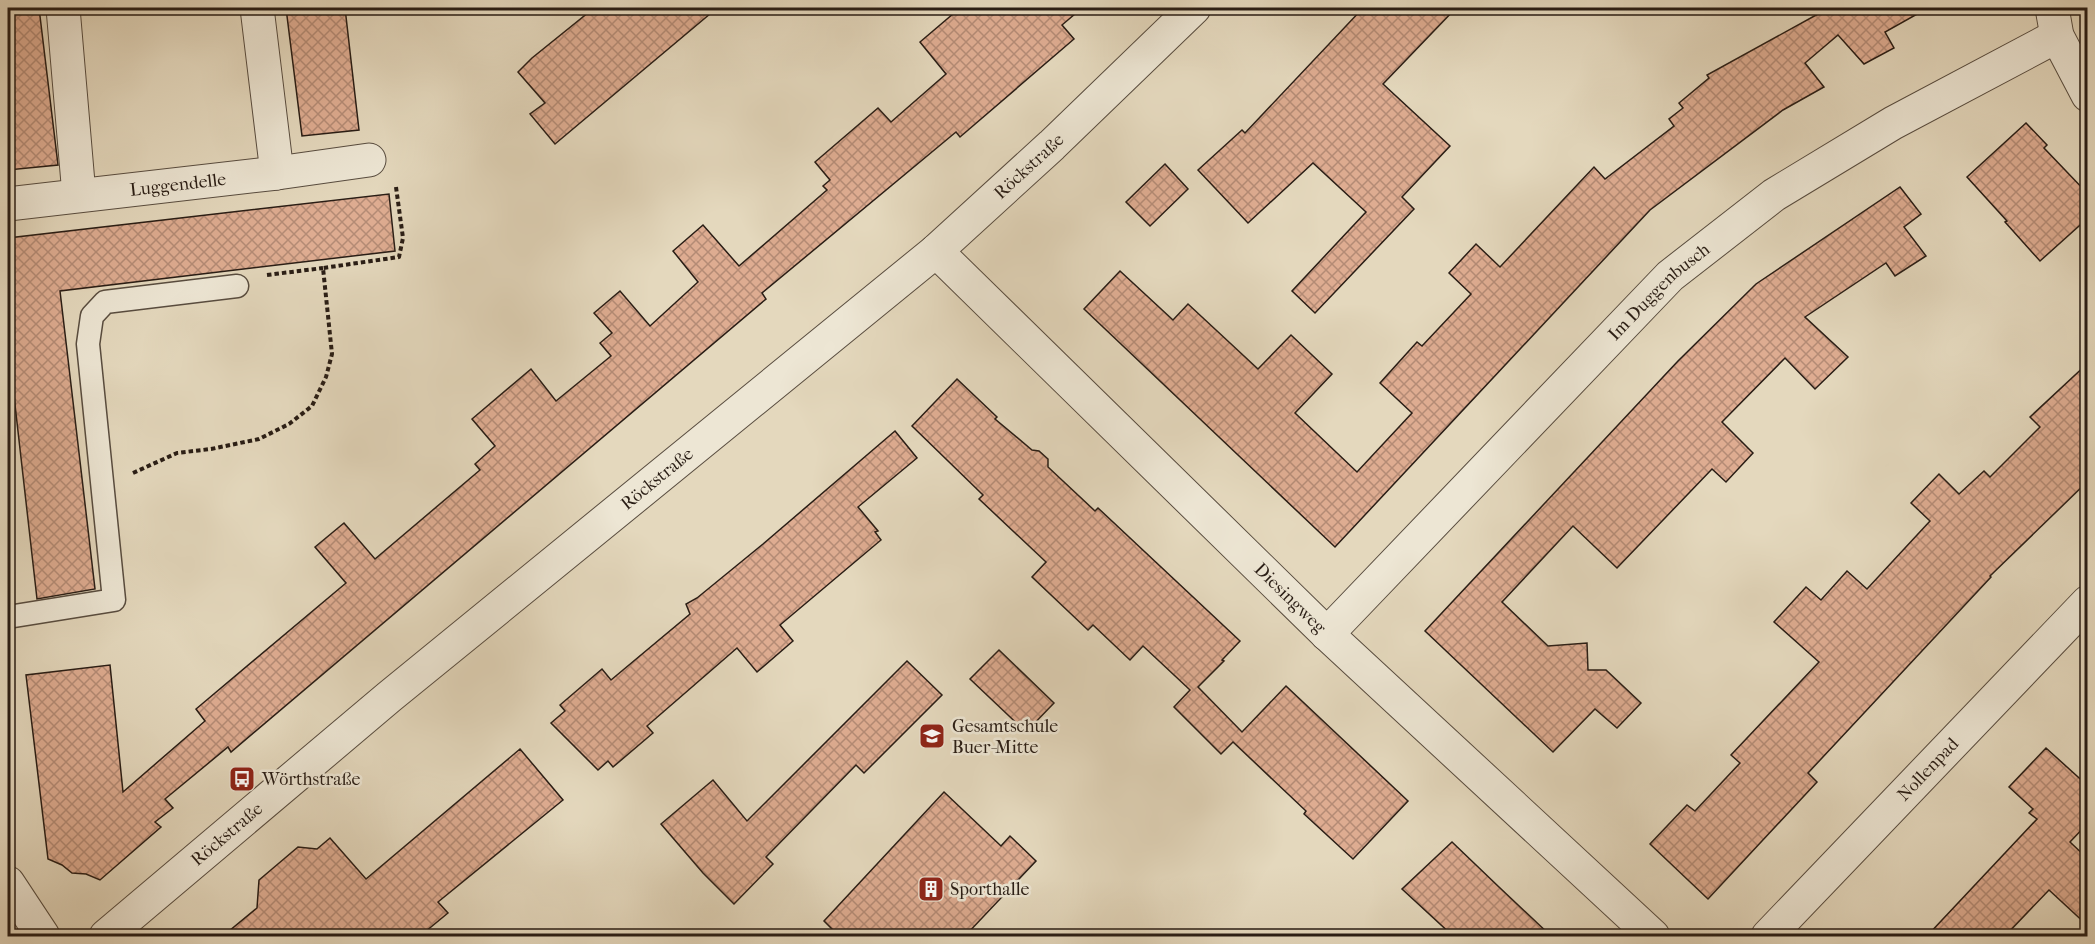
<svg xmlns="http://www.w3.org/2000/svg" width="2095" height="944" font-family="'IM FELL French Canon',serif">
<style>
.building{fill:url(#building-cross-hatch);stroke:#291d15;stroke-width:1.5}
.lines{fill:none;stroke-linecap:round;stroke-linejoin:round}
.service-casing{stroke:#584c3f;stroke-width:25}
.minor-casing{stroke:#584c3f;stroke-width:35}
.path{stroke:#291d15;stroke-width:4;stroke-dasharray:4.5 3;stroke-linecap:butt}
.service{stroke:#ede6d4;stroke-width:22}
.minor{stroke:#ede6d4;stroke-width:33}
.labels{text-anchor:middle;stroke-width:5;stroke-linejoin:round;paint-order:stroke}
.street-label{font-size:18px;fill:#291d15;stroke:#ede6d4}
.poi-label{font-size:18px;fill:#291d15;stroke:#ede6d4;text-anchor:start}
</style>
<defs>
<pattern id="building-cross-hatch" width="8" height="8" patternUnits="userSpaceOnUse" patternTransform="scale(1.5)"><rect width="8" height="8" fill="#deac91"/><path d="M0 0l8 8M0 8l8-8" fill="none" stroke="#b48b75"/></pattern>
</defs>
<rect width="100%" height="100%" fill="#e4d8bd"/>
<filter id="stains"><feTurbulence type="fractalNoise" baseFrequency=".00333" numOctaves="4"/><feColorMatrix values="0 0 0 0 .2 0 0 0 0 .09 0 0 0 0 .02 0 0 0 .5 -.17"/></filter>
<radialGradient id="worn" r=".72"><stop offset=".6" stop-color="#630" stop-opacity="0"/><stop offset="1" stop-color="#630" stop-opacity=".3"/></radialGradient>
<g class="building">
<polygon points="8,8 39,8 58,165 8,170"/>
<polygon points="286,8 345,8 359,130 302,136"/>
<polygon points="594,8 717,8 555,144 530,114 545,103 518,72 532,58"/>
<polygon points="960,8 1082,8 1062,25 1074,39 960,137 956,132 762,293 766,299 231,752 228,747 165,799 173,808 155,822 161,827 100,880 86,874 72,873 62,865 48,859 26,675 110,665 123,792 205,721 196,709 346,583 315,547 344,523 375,559 480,470 475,464 495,446 472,419 531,369 556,401 611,356 600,343 612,333 594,313 620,291 650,326 698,282 673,251 703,225 739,266 827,190 823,186 830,180 815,162 878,108 891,122 946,74 920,42"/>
<polygon points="1363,8 1456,8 1383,84 1450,146 1402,197 1414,209 1315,313 1292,291 1366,212 1313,163 1248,223 1198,170 1242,130 1245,133"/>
<polygon points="1812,8 1928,8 1885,32 1894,48 1864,64 1838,35 1805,63 1824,87 1783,110 1650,210 1335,547 1084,309 1120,271 1173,320 1188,304 1258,369 1291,335 1332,374 1295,413 1357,472 1412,413 1380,383 1417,342 1422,346 1471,294 1449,273 1476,244 1500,267 1594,167 1605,179 1674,126 1669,119 1683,108 1679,103 1709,78 1707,75 1818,14"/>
<polygon points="2026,123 2047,145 2044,148 2088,194 2088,218 2040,261 2005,222 2007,221 1967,177"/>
<polygon points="1165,164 1188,189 1150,226 1126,202"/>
<polygon points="1900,187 1921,214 1904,227 1926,256 1895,276 1886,263 1805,317 1848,357 1815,389 1785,358 1722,422 1753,453 1726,482 1712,469 1617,568 1573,526 1502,602 1548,646 1587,643 1588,670 1606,670 1641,703 1617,728 1595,709 1553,752 1425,631 1678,361 1756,284"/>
<polygon points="389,194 395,251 60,291 95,589 37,599 8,343 8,238"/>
<polygon points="2088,363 2088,481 1990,576 1991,577 1808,773 1817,782 1708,899 1650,844 1687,805 1695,811 1740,763 1731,755 1819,662 1774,622 1806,587 1821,600 1847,571 1867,589 1930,521 1911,503 1939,474 1959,494 1984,471 1990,477 2040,427 2030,417"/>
<polygon points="957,379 997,417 995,419 1032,450 1039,451 1048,459 1048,467 1095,511 1098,508 1240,641 1222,660 1224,661 1198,687 1242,732 1286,686 1408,801 1353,859 1304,814 1306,811 1233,742 1221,754 1174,707 1190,690 1143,646 1130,660 1093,625 1088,630 1032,577 1046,562 979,499 983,495 912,426"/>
<polygon points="895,431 917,458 858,507 878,531 875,532 881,540 780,625 793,641 757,672 737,648 647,726 653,733 613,767 608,761 598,770 551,723 565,711 560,705 602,669 611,680 690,614 686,604 697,598 763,544"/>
<polygon points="999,650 1054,703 1026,732 970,679"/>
<polygon points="907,661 942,695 864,773 856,765 766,857 773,864 734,904 703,873 661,824 713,780 747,821"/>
<polygon points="2046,748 2088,786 2088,823 2070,842 2088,859 2088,926 2049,890 2005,936 1927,936 2037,819 2029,813 2033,809 2009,787"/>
<polygon points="520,749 563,800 438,902 448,913 420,936 223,936 257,908 259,880 298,847 317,849 330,838 366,879"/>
<polygon points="944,792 1001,846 1010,836 1036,861 965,936 839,936 824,921"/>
<polygon points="1452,842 1499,887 1551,936 1453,936 1402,889"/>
</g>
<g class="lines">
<g class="service-casing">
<polyline id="service" points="8,617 114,600 88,344 92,316 105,302 237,286"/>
</g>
<g class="minor-casing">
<g id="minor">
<polyline points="63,8 79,195"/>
<polyline points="257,8 277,173"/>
<polyline points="2052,8 2057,36 2088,95"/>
<path id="s1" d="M8,204L277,173L369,160"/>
<path id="s2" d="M936,251L1327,634L1653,936"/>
<path id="s3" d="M1327,634L1670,276L1774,195L1893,123L2057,36"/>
<polyline points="8,883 43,936"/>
<path id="s4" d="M106,936L389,697L936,251L1052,145L1194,8"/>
<path id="s5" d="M1768,936L2088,602"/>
</g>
</g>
<g class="path">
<polyline points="267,275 323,268"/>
<polyline points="133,473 177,453 211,449 259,439 289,424 312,406 326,377 332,354 323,268 399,257 403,238 396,187"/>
</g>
<use href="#service" class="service"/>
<use href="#minor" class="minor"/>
</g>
<defs>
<g id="school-square" transform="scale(1.35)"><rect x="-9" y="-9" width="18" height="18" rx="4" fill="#8f2418" stroke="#ede6d4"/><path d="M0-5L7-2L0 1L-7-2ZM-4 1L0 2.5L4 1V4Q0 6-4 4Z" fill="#fff"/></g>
<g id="bus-square" transform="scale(1.35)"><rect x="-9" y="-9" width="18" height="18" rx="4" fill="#8f2418" stroke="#ede6d4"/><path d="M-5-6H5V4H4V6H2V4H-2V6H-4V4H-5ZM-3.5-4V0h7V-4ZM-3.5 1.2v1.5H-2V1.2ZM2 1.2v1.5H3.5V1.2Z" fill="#fff"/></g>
<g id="building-square" transform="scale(1.35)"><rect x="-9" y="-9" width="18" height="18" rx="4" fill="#8f2418" stroke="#ede6d4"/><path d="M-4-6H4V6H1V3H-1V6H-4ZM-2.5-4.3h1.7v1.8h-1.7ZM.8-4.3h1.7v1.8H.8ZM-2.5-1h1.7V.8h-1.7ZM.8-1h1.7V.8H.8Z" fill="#fff"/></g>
</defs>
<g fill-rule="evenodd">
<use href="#school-square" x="932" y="736"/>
<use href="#bus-square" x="242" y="779"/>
<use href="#building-square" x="931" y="889"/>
</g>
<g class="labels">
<g class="street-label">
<text dy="6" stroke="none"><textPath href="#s4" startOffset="1202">Röckstraße</textPath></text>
<text dy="6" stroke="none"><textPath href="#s1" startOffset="171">Luggendelle</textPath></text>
<text dy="6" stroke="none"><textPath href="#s3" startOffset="477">Im Duggenbusch</textPath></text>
<text dy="6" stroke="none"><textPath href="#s4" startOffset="716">Röckstraße</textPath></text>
<text dy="6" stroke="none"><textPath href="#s2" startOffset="496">Diesingweg</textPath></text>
<text dy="6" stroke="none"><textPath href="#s5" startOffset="231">Nollenpad</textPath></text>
<text dy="6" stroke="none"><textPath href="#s4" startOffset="158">Röckstraße</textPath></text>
</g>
<g class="poi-label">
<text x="952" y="732">Gesamtschule<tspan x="952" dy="21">Buer-Mitte</tspan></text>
<text x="262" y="785">Wörthstraße</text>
<text x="950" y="895">Sporthalle</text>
</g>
</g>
<rect width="2095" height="944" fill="none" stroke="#e4d8bd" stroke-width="30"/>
<rect x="9" y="9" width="2077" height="926" fill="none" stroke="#291d15" stroke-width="3"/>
<rect x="15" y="15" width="2065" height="914" fill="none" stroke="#291d15" stroke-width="1.5"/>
<rect width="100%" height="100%" filter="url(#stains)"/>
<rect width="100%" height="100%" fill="url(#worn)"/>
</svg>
